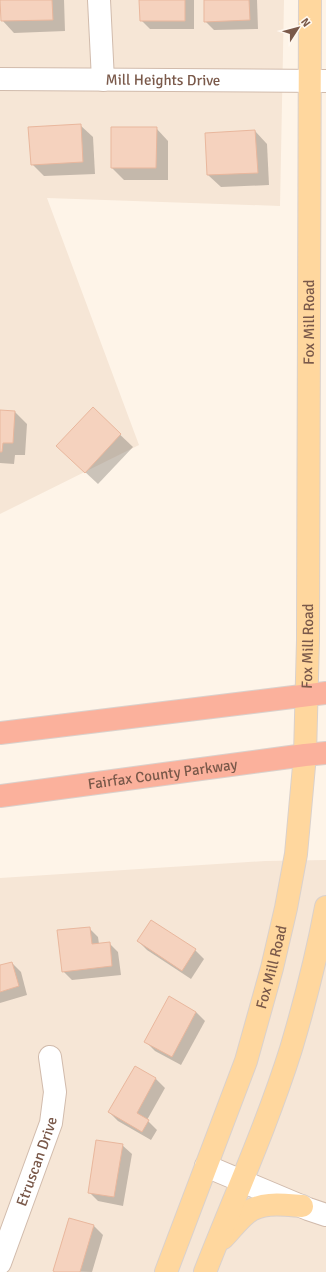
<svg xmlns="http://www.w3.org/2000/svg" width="326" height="1272" font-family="Signika,sans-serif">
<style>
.residential{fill:#f6e6d6}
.shadow{fill:#0003}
.building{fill:#f5d2be;stroke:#e9b79d}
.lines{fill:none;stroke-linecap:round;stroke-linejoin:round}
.minor-casing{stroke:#d1bbac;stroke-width:24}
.major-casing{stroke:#dad1cc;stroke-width:24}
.highway-casing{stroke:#dad1cc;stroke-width:24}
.minor{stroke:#fff;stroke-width:22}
.major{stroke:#ffd79e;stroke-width:22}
.highway{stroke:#fbb19c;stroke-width:22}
.labels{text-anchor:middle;stroke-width:3;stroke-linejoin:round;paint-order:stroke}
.street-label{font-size:15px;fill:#7a594a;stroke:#fff8f0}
</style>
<rect width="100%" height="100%" fill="#fef4e8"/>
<g class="residential">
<polygon points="0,0 284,0 280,206 47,198 139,445 0,514"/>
<polygon points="326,860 326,1272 0,1272 0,878 265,861"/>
</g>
<g class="shadow">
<polygon points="1,0 64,0 65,31 14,33 2,20"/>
<polygon points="140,0 194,0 194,29 150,29 141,20"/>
<polygon points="205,0 257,0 258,29 214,30 205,21"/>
<polygon points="80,125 93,137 95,174 44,176 32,164"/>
<polygon points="156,128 168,141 168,180 124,180 112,168"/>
<polygon points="255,131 267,144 269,185 221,187 208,175"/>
<polygon points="93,409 133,447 98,484 70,458"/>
<polygon points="0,411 15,412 27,424 25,455 15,455 14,464 0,463"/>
<polygon points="89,928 98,937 99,944 109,943 118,952 121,975 72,980 63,971"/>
<polygon points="138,941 195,950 204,959 191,979 147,950"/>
<polygon points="12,963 21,972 27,995 0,1003 0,966"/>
<polygon points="196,1012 205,1021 181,1065 155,1051 146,1042"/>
<polygon points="135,1068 156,1079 165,1088 147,1120 157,1130 151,1140 118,1121 109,1112"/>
<polygon points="122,1145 132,1154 123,1206 98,1201 89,1192"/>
<polygon points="70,1219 94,1226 103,1235 92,1272 54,1271"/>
</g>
<g class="building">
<polygon points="0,0 52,0 53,20 1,21"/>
<polygon points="139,0 185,0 185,21 140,21"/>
<polygon points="204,0 249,0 250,20 204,22"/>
<polygon points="81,124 83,162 31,165 28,127"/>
<polygon points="111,127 157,127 156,168 111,168"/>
<polygon points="255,130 258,173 207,175 205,133"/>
<polygon points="93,407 121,434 85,473 56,446"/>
<polygon points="0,410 15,411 13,443 3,443 2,452 0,452"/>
<polygon points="151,920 196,949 182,971 137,941"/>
<polygon points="90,927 92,944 110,942 112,966 62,972 57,930"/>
<polygon points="12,962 19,986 0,992 0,965"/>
<polygon points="169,996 196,1012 172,1057 144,1042"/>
<polygon points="135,1066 156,1078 137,1113 149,1120 142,1132 108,1112"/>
<polygon points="96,1140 123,1144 114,1197 88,1193"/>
<polygon points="69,1218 94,1225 80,1272 55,1272 53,1271"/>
</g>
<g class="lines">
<g class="minor-casing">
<g id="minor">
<polyline points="99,0 103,80"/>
<path id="s1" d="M0,79L326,81"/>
<polyline points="206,1166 308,1209 326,1215"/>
<path id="s2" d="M0,1263L51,1123L55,1092L50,1057"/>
</g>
</g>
<g class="major-casing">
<g id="major">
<path d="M223,1238C231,1230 238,1220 247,1213C262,1201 285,1205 302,1206"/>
<path id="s3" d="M166,1272L246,1061L272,968L286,908L296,854L305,755L308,640L310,0"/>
<path d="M205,1272C234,1198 267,1125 291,1049C305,1002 317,955 326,907"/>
</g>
</g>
<g class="highway-casing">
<g id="highway">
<polyline points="0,733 326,693"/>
<path id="s4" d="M0,796L305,755L326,753"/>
</g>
</g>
<use href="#minor" class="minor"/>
<use href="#major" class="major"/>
<use href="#highway" class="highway"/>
</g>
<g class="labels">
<g class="street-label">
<text dy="5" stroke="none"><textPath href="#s1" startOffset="163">Mill Heights Drive</textPath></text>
<text dy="5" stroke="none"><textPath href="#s3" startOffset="971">Fox Mill Road</textPath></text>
<text dy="5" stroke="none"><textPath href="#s3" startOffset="647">Fox Mill Road</textPath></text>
<text dy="5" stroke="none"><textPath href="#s4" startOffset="164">Fairfax County Parkway</textPath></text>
<text dy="5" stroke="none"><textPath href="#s3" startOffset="323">Fox Mill Road</textPath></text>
<text dy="5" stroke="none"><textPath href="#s2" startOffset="108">Etruscan Drive</textPath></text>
</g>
</g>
<g transform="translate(298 28) rotate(54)" stroke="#fff8f0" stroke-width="3" paint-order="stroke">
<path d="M0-3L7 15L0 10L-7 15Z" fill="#7a594a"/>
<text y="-6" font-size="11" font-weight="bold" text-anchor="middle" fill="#7a594a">N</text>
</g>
</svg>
